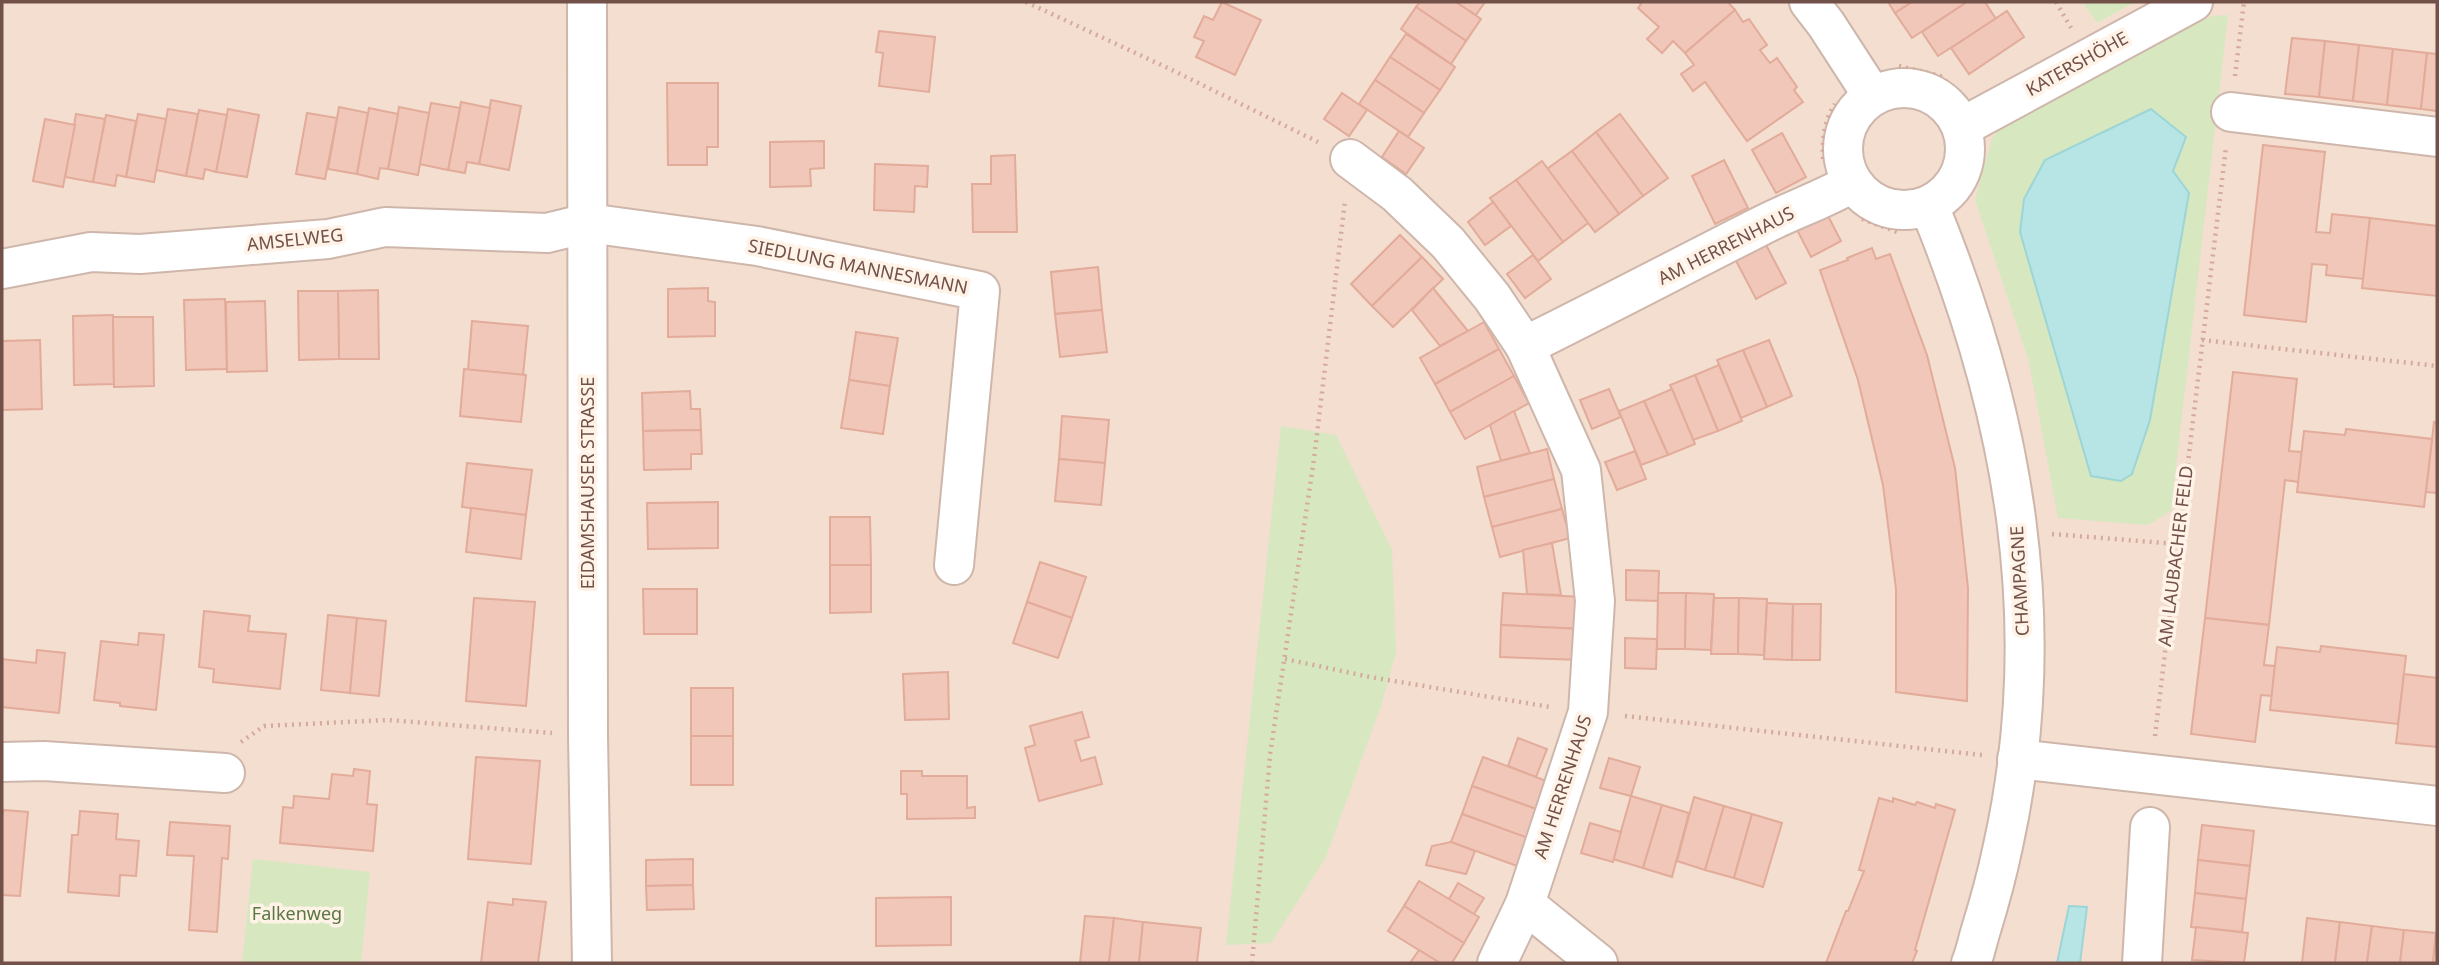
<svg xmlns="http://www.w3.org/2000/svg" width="2439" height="965" font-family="'Noto Sans',sans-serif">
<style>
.residential{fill:#f3ded0}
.green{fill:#d7e8c0}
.water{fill:#b7e4e4;stroke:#9dd5d6;stroke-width:2}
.building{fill:#f0c7b9;stroke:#e2ab9a;stroke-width:2}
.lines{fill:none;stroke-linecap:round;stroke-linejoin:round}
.minor-casing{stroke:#ceb6ab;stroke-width:42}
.path{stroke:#d5aa9d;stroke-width:4.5;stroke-dasharray:2 5;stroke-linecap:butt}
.minor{stroke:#fff;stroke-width:38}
.labels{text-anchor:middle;stroke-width:7;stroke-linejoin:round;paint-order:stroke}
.street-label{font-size:18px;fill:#725149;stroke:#fff2e7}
.park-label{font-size:18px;fill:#597842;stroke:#fff2e7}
</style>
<rect width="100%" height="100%" fill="#fbede1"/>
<polygon class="residential" points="2,2 2082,2 2097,23 2135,2 2437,2 2437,963 2,963"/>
<g class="green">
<polygon points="2082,2 2135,2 2097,23"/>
<polygon points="2228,15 2171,511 2148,525 2058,518 2029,362 1975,200 1992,138 2006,122 2212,16"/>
<polygon points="1281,426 1336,435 1392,550 1396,652 1381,706 1326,857 1271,943 1226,945"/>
<polygon points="253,859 370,872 361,963 242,963"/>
</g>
<g class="water">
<polygon points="2151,109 2186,137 2173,171 2189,193 2150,420 2132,474 2121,481 2091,476 2020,232 2024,199 2045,160"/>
<polygon points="2069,906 2087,907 2080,963 2057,963"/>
</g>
<g class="building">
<polygon points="1222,2 1261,20 1235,75 1196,57 1204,41 1194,37 1204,16 1213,20"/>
<polygon points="1420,2 1456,2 1481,19 1466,41 1416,7"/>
<polygon points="1456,2 1485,2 1476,15"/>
<polygon points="1639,2 1728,2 1735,10 1685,53 1673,41 1662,53 1647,39 1659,27 1638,8 1641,4"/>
<polygon points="1888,2 1912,2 1895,13"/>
<polygon points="1912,2 1967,2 1912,38 1895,13"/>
<polygon points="1967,2 1985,2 1996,19 1938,56 1922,32"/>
<polygon points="1416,7 1466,41 1451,64 1401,29"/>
<polygon points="1735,10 1743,22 1749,19 1767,45 1760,50 1770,63 1777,58 1797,87 1794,90 1803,102 1747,141 1705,82 1693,91 1681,74 1694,65 1685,53"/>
<polygon points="2007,11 2024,37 1969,74 1951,48"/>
<polygon points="879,31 935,37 929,92 879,86 883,53 876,52"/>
<polygon points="1406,34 1455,67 1440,90 1390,57"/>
<polygon points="2292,38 2325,41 2319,97 2285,94"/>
<polygon points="2325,41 2359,45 2353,101 2319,97"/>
<polygon points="2359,45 2393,49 2387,105 2353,101"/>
<polygon points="2393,49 2427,53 2421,109 2387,105"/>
<polygon points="2427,53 2437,54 2437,111 2421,109"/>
<polygon points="1390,57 1440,90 1424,113 1375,80"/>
<polygon points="1375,80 1424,113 1408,137 1359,104"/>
<polygon points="667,83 718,83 718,147 707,147 707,165 668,165"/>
<polygon points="1342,93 1367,110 1349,136 1324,119"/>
<polygon points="491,100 521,106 509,170 479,164"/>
<polygon points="461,102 490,108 479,164 467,162 465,173 448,170"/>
<polygon points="431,103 460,108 448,170 419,164"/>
<polygon points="339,107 368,113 357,174 328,169"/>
<polygon points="399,107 429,113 418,175 388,169"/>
<polygon points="369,108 398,114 388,169 380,168 378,179 357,174"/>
<polygon points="168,109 198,114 186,176 156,170"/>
<polygon points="228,109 259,115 247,177 216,172"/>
<polygon points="199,110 227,115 216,172 205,169 203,179 186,176"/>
<polygon points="307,113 337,118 325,179 296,174"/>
<polygon points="76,114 105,119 93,182 65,177"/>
<polygon points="138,114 166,119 154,182 126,177"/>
<polygon points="1620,114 1668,178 1643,196 1596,132"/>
<polygon points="106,115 136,121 126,177 117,175 115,186 93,182"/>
<polygon points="45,119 75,125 63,187 33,181"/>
<polygon points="1399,131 1424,148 1406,174 1382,157"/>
<polygon points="1596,132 1643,196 1619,214 1572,151"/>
<polygon points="1782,133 1806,177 1776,193 1752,150"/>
<polygon points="824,141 824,168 810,169 811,186 770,187 770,142"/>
<polygon points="2263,145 2325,152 2316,232 2330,233 2332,214 2370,218 2364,279 2326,275 2327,265 2312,264 2306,322 2244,315"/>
<polygon points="1572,151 1619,214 1595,232 1547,169"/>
<polygon points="1015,155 1017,232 973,232 972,184 991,184 991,156"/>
<polygon points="1724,160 1748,208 1715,224 1692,176"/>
<polygon points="1542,161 1588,223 1563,242 1516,180"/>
<polygon points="875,164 928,166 927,187 915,186 914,212 874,210"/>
<polygon points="1516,180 1563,242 1538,261 1490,198"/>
<polygon points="1493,202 1511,226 1485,245 1468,222"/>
<polygon points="1824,208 1841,241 1811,257 1794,224"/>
<polygon points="2370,218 2437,226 2437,296 2362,288"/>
<polygon points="1400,235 1422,257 1372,306 1351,284"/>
<polygon points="1764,241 1786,283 1756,299 1734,257"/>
<polygon points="1872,248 1876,259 1890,254 1927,355 1955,468 1968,588 1967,701 1896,692 1896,589 1883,485 1858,380 1820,270 1848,260 1847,258"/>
<polygon points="1533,255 1551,279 1525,298 1507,274"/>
<polygon points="1422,257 1443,279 1393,327 1372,306"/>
<polygon points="1098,267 1102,310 1055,314 1051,272"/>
<polygon points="708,288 708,301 715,302 715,336 668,337 668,289"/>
<polygon points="1433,288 1468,331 1440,346 1412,310"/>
<polygon points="378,290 379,359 339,359 338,291"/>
<polygon points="298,291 338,291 339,359 299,360"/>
<polygon points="225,299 227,369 186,370 184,300"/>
<polygon points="265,301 267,371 227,372 226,302"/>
<polygon points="1102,310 1107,352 1060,357 1055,314"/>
<polygon points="113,315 114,384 74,385 73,316"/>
<polygon points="113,317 153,317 154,386 114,387"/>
<polygon points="472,321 528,326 523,375 468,370"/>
<polygon points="1484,322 1499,349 1435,384 1420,358"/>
<polygon points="856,332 898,338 890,386 849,380"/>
<polygon points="40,340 42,409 2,410 2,341"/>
<polygon points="1769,340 1792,396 1767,407 1743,350"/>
<polygon points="1499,349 1514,376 1450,412 1435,384"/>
<polygon points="1743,350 1767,407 1741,418 1717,360"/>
<polygon points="1719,365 1742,421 1718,431 1695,375"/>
<polygon points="464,369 526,375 521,422 460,416"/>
<polygon points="2233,372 2297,379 2289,451 2302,452 2299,482 2285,480 2269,625 2205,618"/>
<polygon points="1695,375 1718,431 1693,440 1670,385"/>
<polygon points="1514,376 1529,403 1465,439 1450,412"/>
<polygon points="849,380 890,386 883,434 841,428"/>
<polygon points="1609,389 1621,417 1592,429 1580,400"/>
<polygon points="1672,389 1695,444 1668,455 1644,401"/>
<polygon points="690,391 691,409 700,409 701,430 643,431 642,393"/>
<polygon points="1644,401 1668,455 1641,465 1619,411"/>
<polygon points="1514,411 1530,453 1501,461 1490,425"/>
<polygon points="1062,416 1109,420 1105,463 1059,459"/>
<polygon points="2434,422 2437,423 2437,493 2426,492"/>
<polygon points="2346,429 2432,439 2424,507 2297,492 2304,431 2345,435"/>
<polygon points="701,430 702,454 691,454 691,469 644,470 643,431"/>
<polygon points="1547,449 1554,479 1484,497 1477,467"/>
<polygon points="1635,451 1646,479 1617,490 1605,462"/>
<polygon points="1059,459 1105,463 1101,505 1055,501"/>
<polygon points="467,463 532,470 526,515 462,507"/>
<polygon points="1554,479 1562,509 1492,527 1484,497"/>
<polygon points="718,502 718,548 648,549 647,503"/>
<polygon points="471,508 526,515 521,559 466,552"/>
<polygon points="1562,509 1570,538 1500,557 1492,527"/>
<polygon points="830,517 870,517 871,565 830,565"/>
<polygon points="1552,543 1561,595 1527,594 1523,550"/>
<polygon points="1040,562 1086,577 1072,618 1027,602"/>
<polygon points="830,565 871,565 871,612 830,613"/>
<polygon points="1626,570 1659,571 1658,601 1626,600"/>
<polygon points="643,589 697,589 697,634 644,634"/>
<polygon points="1503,593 1583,597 1582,629 1501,625"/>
<polygon points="1658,593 1686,593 1685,649 1657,649"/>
<polygon points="1686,593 1714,594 1711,650 1685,649"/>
<polygon points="474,598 535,602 526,706 466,701"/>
<polygon points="1714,598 1739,598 1738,654 1711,654"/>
<polygon points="1739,598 1767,599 1764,655 1738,654"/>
<polygon points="1027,602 1072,618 1058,658 1013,643"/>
<polygon points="1767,603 1793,604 1792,660 1764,659"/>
<polygon points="1793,604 1821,604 1820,660 1792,660"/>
<polygon points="204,611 250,616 248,631 286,634 280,689 213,682 214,669 199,667"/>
<polygon points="328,615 357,618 350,693 321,690"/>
<polygon points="357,618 386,621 379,696 350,693"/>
<polygon points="2205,618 2269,625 2264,665 2275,666 2272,696 2261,695 2255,742 2191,734"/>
<polygon points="1501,625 1582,629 1580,660 1500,657"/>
<polygon points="139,633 164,635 156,710 120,706 120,703 94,700 101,641 138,645"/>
<polygon points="1625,638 1657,639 1656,669 1625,668"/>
<polygon points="2321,646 2406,656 2398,724 2270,710 2277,647 2320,652"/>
<polygon points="37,650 65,653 59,713 2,707 2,659 36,663"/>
<polygon points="948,672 949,719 905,720 903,674"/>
<polygon points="2404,674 2437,678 2437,747 2396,743"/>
<rect x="691" y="688" width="42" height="48"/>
<polygon points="1082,712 1089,737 1075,741 1081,761 1095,757 1102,784 1039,801 1025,748 1035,745 1030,726"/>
<rect x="691" y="736" width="42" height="49"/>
<polygon points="1518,738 1547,749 1536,777 1508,766"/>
<polygon points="476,757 540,761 531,864 468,859"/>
<polygon points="1483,757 1549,782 1539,810 1472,786"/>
<polygon points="1609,758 1640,767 1631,796 1600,788"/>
<polygon points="354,769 370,771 367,804 377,805 373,851 280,843 283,807 293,808 294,796 329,799 332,774 353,776"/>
<polygon points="901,771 922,771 922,776 967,776 967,808 975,807 975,818 907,819 907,794 901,794"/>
<polygon points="1472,786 1539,810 1528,838 1462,814"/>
<polygon points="1631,796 1662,805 1643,868 1613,859"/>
<polygon points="1694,797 1724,806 1705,870 1677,861"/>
<polygon points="1879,798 1893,802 1893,798 1915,805 1917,802 1935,808 1936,804 1955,810 1915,950 1917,951 1912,963 1826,963 1846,911 1848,911 1864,871 1859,870"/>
<polygon points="1662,805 1689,813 1672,877 1643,868"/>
<polygon points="1724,806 1752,814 1734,878 1705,870"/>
<polygon points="4,810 28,812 20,896 2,895 2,816"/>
<polygon points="80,811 118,814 116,839 139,841 136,876 120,875 119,896 68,892 72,835 78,835"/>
<polygon points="1462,814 1528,838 1517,866 1451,842"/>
<polygon points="1752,814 1782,823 1763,887 1734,878"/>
<polygon points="170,822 230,826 228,859 222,858 217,932 189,930 194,856 167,855"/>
<polygon points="1590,823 1621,832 1613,862 1581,853"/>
<polygon points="2202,825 2254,831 2250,866 2198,860"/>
<polygon points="1451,842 1475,851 1466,874 1426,865 1432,846"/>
<polygon points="693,859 693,885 646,886 646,860"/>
<polygon points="2198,860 2250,866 2246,899 2195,893"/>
<polygon points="1419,881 1479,917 1464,943 1404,906"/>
<polygon points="1458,883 1484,898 1474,914 1449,899"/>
<polygon points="693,885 694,909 647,910 646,886"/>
<polygon points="2195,893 2246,899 2242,932 2191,927"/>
<polygon points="951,897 951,945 876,946 876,898"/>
<polygon points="513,899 546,902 538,963 481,963 488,902 513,905"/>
<polygon points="1404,906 1464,943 1452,963 1440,963 1388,931"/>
<polygon points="1085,916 1114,918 1109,963 1080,963"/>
<polygon points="1114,918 1143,922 1139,963 1109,963"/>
<polygon points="2307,918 2340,922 2335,963 2302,963"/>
<polygon points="1143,922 1201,928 1197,963 1139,963"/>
<polygon points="2340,922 2372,926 2367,963 2335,963"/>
<polygon points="2372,926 2404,930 2400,963 2367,963"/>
<polygon points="2196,927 2248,933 2244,963 2192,960"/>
<polygon points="2404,930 2436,933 2433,963 2400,963"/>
<polygon points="2436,933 2437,963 2433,963"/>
<polygon points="1419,950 1440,963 1410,963"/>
</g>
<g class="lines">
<g class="minor-casing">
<g id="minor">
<polyline points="587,2 588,736 592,963"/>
<polyline points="1809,2 1826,24 1872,95"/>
<circle cx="1904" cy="149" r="61"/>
<polyline points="2231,112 2437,137"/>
<polyline points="1962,127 2193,2"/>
<polyline points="1350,159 1397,194 1448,243 1492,297 1525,346 1581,470 1595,601 1588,712 1525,904 1497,963"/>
<path d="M1929,206C2014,413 2052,624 2003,846C1997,875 1989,904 1980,933C1977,943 1975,954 1971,963"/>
<polyline points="2,269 91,252 140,254 328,239 385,227 547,233 588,223 757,246 980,291 954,565"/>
<path d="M1525,346C1602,308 1678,268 1755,229C1786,212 1821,201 1852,183"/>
<polyline points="2017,759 2437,806"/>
<polyline points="2,762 44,761 225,773"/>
<polyline points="1525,904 1598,963"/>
<polyline points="2142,963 2150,827"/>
</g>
</g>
<g class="path">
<polyline points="1026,2 1172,70 1318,142"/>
<polyline points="2056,2 2071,28"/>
<polyline points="1899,66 1940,76 1954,89"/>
<polyline points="2235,76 2244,2"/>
<path d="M1823,159C1822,138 1824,121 1835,104"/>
<polyline points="1966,197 1976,162"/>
<polyline points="1862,219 1900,233"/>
<polyline points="2202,340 2437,366"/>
<polyline points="2052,534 2177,544"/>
<polyline points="1285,659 1370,677 1550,707"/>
<polyline points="1625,716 1982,755"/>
<polyline points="2155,736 2226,147"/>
<polyline points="241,742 264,726 388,720 552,733"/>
<polyline points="1252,963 1270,755 1314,459 1345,201"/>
</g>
<use href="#minor" class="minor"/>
</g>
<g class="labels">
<g class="street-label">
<text transform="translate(2077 64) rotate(-29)" y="6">KATERSHÖHE</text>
<text transform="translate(295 240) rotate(-6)" y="6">AMSELWEG</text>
<text transform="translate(1726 246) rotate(-27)" y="6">AM HERRENHAUS</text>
<text transform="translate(858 267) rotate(11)" y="6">SIEDLUNG MANNESMANN</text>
<text transform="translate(588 483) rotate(-90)" y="6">EIDAMSHAUSER STRASSE</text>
<text transform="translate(2176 556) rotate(-83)" y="6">AM LAUBACHER FELD</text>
<text transform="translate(2020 581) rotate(-93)" y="6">CHAMPAGNE</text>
<text transform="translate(1563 787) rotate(-72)" y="6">AM HERRENHAUS</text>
</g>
<g class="park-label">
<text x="297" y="920">Falkenweg</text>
</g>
</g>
<rect width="2439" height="965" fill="none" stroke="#725149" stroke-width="7"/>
</svg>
